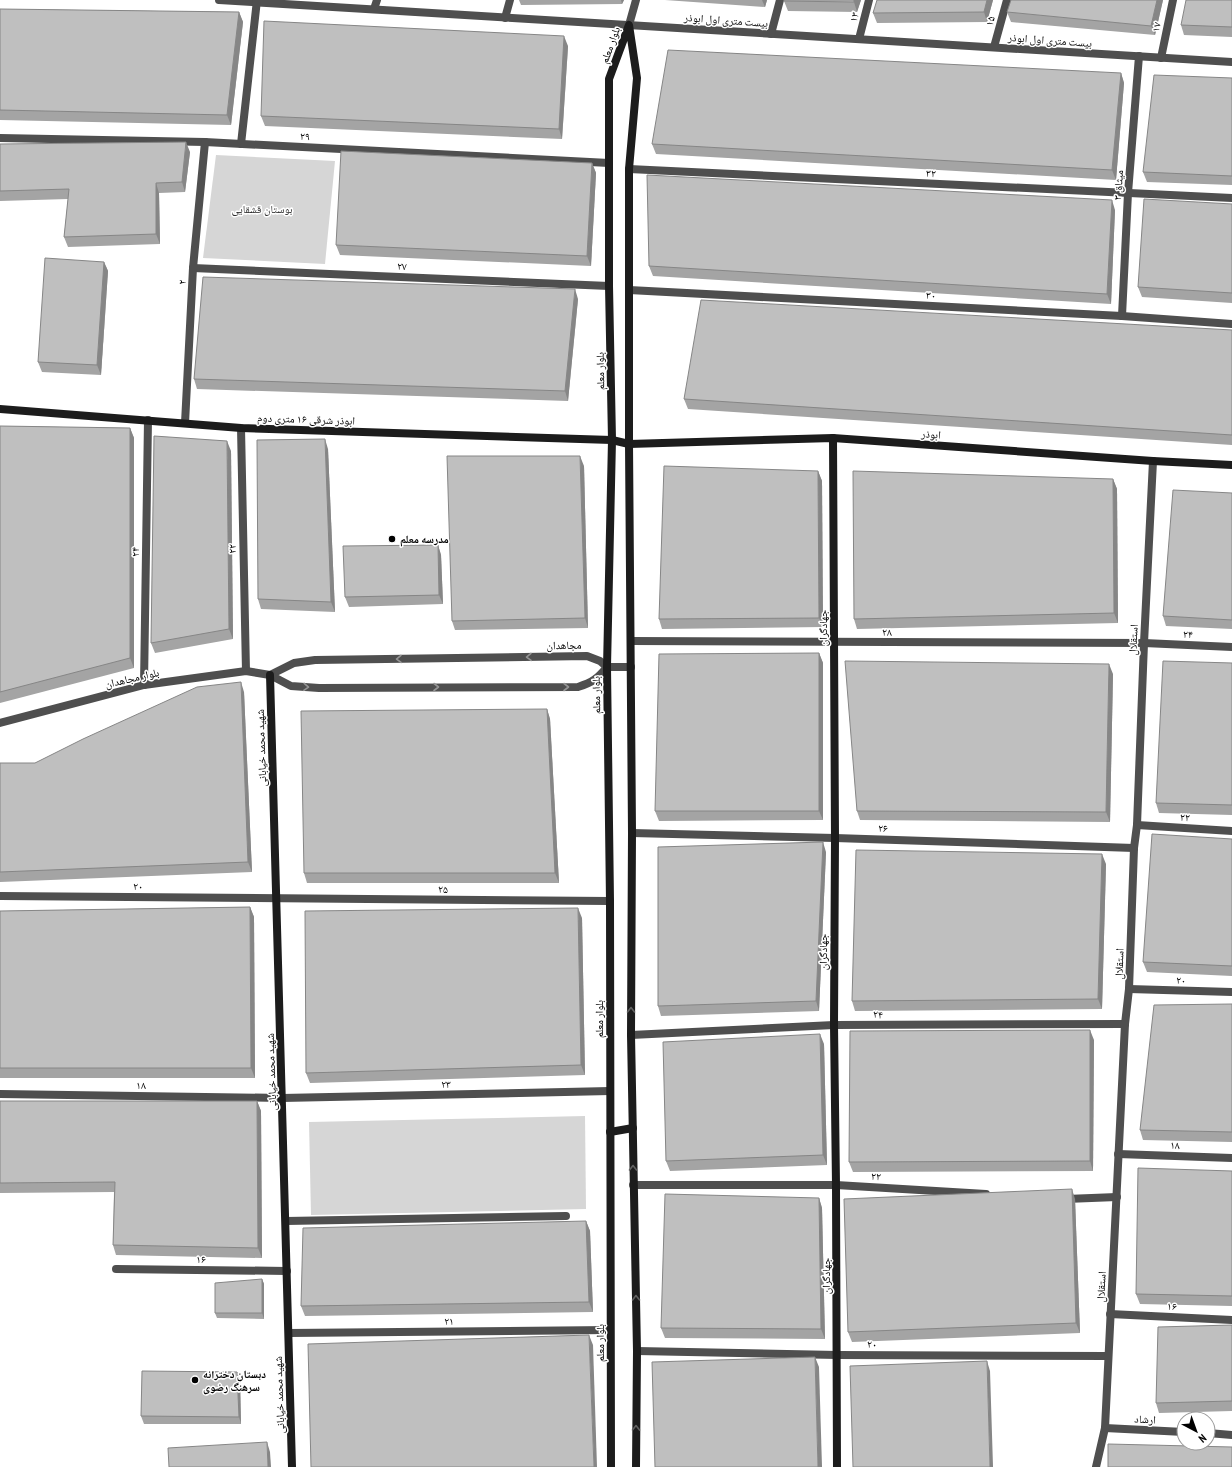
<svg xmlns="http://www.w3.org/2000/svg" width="1232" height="1467" font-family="'PT Sans Narrow','Noto Naskh Arabic',sans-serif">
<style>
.green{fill:#d6d6d6}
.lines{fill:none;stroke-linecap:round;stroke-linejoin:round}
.street{stroke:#4f4f4f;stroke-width:8}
.secondary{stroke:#1c1c1c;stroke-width:8}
.wall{fill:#a4a4a4}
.shaded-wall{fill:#868686}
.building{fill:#bfbfbf;stroke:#868686}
.oneway{stroke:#959595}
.oneway2{stroke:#606060}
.poi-dot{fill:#000;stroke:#fff;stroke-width:1.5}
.labels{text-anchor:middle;stroke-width:3;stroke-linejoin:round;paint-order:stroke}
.street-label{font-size:11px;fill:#000;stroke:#fff}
.park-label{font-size:11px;fill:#2d2d2d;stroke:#fff}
.poi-label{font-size:11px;font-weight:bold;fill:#000;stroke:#fff;text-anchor:start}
</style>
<rect width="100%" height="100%" fill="#fff"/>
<g class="green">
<polygon points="216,155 335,161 325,264 203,258"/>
<polygon points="585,1116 586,1209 311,1215 309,1122"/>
</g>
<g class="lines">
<g class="street">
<polyline points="219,0 1232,62"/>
<polyline points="374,9 377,0"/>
<polyline points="505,18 510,0"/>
<polyline points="629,25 636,0"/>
<polyline points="771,34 780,0"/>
<polyline points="859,39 869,0"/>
<polyline points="994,47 1007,0"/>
<polyline points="1161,58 1173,0"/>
<polyline points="0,138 205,142 609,163"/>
<polyline points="241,144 257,0"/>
<polyline points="629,169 1232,198"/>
<polyline points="193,268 609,286"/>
<polyline points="629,290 1122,316 1232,324"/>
<polyline points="1122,316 1128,193 1139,56"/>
<polyline points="185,423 193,268 205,142"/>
<polyline points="241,428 246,671"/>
<polyline points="631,641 1144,643 1232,647"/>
<polyline points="607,667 631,667"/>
<polyline points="270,675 294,663 315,660 587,656 600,661 607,667"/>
<polyline points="144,685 148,420"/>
<path d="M0,723L144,685L246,671L270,675L291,686L319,688L578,687C593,682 597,679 607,667"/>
<polyline points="1137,825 1232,831"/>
<polyline points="632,833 835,838 1134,848"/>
<polyline points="0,896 610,901"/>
<polyline points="1129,989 1232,992"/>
<polyline points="631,1035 834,1025 1125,1024"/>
<polyline points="0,1094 282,1098 610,1091"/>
<polyline points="1118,1154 1232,1158"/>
<polyline points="633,1185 836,1185 986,1194"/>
<polyline points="1066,1199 1117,1197"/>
<polyline points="286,1221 566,1216"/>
<polyline points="116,1269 287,1271"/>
<polyline points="1110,1314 1232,1320"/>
<polyline points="289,1333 610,1330"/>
<polyline points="637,1351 837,1355 1107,1356"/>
<polyline points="1105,1428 1184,1432"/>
<polyline points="1208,1433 1232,1435"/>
<polyline points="1096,1467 1105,1428 1125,1024 1129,989 1134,848 1137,825 1144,643 1153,461"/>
</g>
<g class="secondary">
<polyline points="0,409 241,428 612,440 629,444 833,438 1153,461 1232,465"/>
<polyline points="833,438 835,838 834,1025 836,1185 837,1467"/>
<polyline points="270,675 292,1467"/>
<polyline points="610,1132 633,1128"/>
<polyline points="611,1467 610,901 607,667 612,440 609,286 609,79 629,25 637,78 629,169 629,444 632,833 631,1035 637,1351 636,1467"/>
</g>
</g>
<g class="wall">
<polygon points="519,0 624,0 622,4 521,5"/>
<polygon points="665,0 767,0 765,7"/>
<polygon points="861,0 857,12 788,11 784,1"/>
<polygon points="993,0 987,22 877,23 873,13"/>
<polygon points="1163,0 1155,35 1011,22 1007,12"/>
<polygon points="1232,0 1232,37 1184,35 1181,25"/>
<polygon points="0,9 239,12 243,22 231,125 0,120"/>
<polygon points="568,46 562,139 265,126 261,116"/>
<polygon points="1121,73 1124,83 1116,180 656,154 652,144"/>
<polygon points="1232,78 1232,185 1147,182 1143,172"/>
<polygon points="0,144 190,152 185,192 159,193 160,244 68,247 64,237 68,199 0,201"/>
<polygon points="592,163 596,173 591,266 340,255 336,245"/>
<polygon points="1232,204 1232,303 1142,297 1138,287"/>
<polygon points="1115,210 1111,304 653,276 649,266"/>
<polygon points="104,262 108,271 101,375 42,372 38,362"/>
<polygon points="578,299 568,401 197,389 194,379"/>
<polygon points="1232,330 1232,445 688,409 684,399"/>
<polygon points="0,426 130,428 134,438 134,668 0,703"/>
<polygon points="328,449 335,612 261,609 258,599"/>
<polygon points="231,451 233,639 155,653 151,643"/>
<polygon points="584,466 588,628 455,630 452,621"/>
<polygon points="818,471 822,481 823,627 662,629 659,619"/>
<polygon points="1113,479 1117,489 1118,623 857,629 854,619"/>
<polygon points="1232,493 1232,629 1166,626 1163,616"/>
<polygon points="438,545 441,555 443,604 349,607 345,597"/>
<polygon points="819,653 823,663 823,820 659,821 655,811"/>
<polygon points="1232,663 1232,815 1159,813 1156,803"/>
<polygon points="1113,674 1110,822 860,820 857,811"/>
<polygon points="244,692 252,872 0,882 0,763 35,763"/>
<polygon points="547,709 550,719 559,883 307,883 304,873"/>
<polygon points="1232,839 1232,976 1147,972 1143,962"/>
<polygon points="826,852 819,1011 661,1016 658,1006"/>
<polygon points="1106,864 1102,1009 855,1011 852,1001"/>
<polygon points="250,907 254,917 255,1078 0,1078 0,911"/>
<polygon points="582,918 585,1075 310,1083 306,1073"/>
<polygon points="1232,1004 1232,1142 1143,1140 1140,1130"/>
<polygon points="1094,1040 1093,1171 853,1172 849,1162"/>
<polygon points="824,1044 827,1165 670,1171 666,1161"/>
<polygon points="0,1101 257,1101 261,1111 262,1258 116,1255 113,1245 114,1192 0,1193"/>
<polygon points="1232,1171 1232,1306 1140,1304 1136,1294"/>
<polygon points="819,1198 822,1208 825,1339 665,1338 661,1328"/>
<polygon points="1075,1199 1080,1333 852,1342 848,1332"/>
<polygon points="586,1221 590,1231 593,1312 305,1316 301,1306"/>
<polygon points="262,1279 264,1284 264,1319 217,1318 215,1313"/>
<polygon points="1232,1325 1232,1411 1159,1413 1156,1403"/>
<polygon points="237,1372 240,1380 241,1424 144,1424 141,1416"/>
</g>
<g class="shaded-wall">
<polygon points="621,0 624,0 622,4"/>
<polygon points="762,0 767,0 765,7"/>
<polygon points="854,0 861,0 857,12 854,2"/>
<polygon points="987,0 993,0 987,22 984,12"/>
<polygon points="1157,0 1163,0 1155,35 1151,26"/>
<polygon points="239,12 243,22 231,125 227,115"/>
<polygon points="564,36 568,46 562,139 559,129"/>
<polygon points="1121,73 1124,83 1116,180 1112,170"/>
<polygon points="186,142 190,152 185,192 182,182"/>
<polygon points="592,163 596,173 591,266 587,256"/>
<polygon points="156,183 159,193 160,244 156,234"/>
<polygon points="1112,200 1115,210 1111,304 1107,294"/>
<polygon points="104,262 108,271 101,375 97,365"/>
<polygon points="575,289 578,299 568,401 565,391"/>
<polygon points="130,428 134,438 134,668 130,658"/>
<polygon points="325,439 328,449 335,612 331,602"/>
<polygon points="227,441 231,451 233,639 229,629"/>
<polygon points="580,456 584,466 588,628 585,618"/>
<polygon points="818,471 822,481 823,627 819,618"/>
<polygon points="1113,479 1117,489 1118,623 1114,613"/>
<polygon points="438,545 441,555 443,604 439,595"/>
<polygon points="819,653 823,663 823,820 819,811"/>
<polygon points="1109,664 1113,674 1110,822 1106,812"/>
<polygon points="241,682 244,692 252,872 248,862"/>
<polygon points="547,709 550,719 559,883 555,873"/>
<polygon points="823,842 826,852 819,1011 816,1001"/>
<polygon points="1102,854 1106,864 1102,1009 1098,999"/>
<polygon points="250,907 254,917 255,1078 251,1068"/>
<polygon points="578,908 582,918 585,1075 581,1065"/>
<polygon points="1090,1030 1094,1040 1093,1171 1090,1161"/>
<polygon points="820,1034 824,1044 827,1165 823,1155"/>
<polygon points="257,1101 261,1111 262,1258 258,1248"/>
<polygon points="1072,1189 1075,1199 1080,1333 1076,1323"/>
<polygon points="819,1198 822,1208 825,1339 821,1329"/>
<polygon points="586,1221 590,1231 593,1312 589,1302"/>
<polygon points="262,1279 264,1284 264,1319 262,1313"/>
<polygon points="589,1335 593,1345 597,1467 594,1467"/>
<polygon points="815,1357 819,1367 822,1467 818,1467"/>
<polygon points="987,1361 990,1371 993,1467 990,1467"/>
<polygon points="237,1372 240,1380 241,1424 239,1417"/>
<polygon points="267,1442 270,1452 271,1467 268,1467"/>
</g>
<g class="building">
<polygon points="784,0 854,0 854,2 784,1"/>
<polygon points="877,0 987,0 984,12 873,13"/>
<polygon points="1011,0 1157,0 1151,26 1007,12"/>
<polygon points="1186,0 1232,0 1232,27 1181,25"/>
<polygon points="0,9 239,12 227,115 0,110"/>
<polygon points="264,21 564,36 559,129 261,116"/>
<polygon points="668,50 1121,73 1112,170 652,144"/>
<polygon points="1154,75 1232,78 1232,176 1143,172"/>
<polygon points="186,142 182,182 156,183 156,234 64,237 69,189 0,191 0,144"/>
<polygon points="341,151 592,163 587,256 336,245"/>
<polygon points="647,175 1112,200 1107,294 649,266"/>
<polygon points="1144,199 1232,204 1232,293 1138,287"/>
<polygon points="45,258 104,262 97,365 38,362"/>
<polygon points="203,277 575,289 565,391 194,379"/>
<polygon points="701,300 1232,330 1232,435 684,399"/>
<polygon points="0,426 130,428 130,658 0,692"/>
<polygon points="154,436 227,441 229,629 151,643"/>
<polygon points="325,439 331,602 258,599 257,440"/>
<polygon points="447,456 580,456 585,618 452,621"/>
<polygon points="664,466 818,471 819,618 659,619"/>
<polygon points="853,471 1113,479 1114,613 854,619"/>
<polygon points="1173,490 1232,493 1232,620 1163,616"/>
<polygon points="438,545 439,595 345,597 343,546"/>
<polygon points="819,653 819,811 655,811 659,654"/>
<polygon points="845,661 1109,664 1106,812 857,811"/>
<polygon points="1163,661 1232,663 1232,805 1156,803"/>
<polygon points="241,682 248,862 0,872 0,763 35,763 83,739 197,687"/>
<polygon points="547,709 555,873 304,873 301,711"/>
<polygon points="1152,834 1232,839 1232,966 1143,962"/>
<polygon points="823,842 816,1001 658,1006 658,847"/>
<polygon points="856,850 1102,854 1098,999 852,1001"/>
<polygon points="250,907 251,1068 0,1068 0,911"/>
<polygon points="578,908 581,1065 306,1073 305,911"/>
<polygon points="1232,1004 1232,1132 1140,1130 1154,1005"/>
<polygon points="1090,1030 1090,1161 849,1162 850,1031"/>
<polygon points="820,1034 823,1155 666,1161 663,1042"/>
<polygon points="0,1101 257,1101 258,1248 113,1245 115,1182 0,1183"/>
<polygon points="1138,1168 1232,1171 1232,1296 1136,1294"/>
<polygon points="1072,1189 1076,1323 848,1332 844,1199"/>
<polygon points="665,1194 819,1198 821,1329 661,1328"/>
<polygon points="586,1221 589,1302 301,1306 303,1228"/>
<polygon points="262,1279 262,1313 215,1313 215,1283"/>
<polygon points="1232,1325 1232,1401 1156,1403 1158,1327"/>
<polygon points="589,1335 594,1467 311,1467 308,1344"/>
<polygon points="815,1357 818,1467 655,1467 652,1362"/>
<polygon points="987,1361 990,1467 853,1467 850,1366"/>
<polygon points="142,1371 237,1372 239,1417 141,1416"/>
<polygon points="267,1442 268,1467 169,1467 168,1448"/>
<polygon points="1108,1444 1232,1447 1232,1467 1108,1467"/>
</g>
<defs><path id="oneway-chevron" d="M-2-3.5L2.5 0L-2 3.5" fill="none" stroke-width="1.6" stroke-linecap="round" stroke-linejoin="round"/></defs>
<g class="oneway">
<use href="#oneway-chevron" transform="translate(529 657) rotate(179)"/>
<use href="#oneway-chevron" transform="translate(399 659) rotate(179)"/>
<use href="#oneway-chevron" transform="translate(306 687) rotate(3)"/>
<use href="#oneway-chevron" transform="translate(436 687)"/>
<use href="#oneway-chevron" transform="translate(566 687)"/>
</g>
<g class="oneway2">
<use href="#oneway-chevron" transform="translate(631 1010) rotate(-90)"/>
<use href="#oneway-chevron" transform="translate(633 1168) rotate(-90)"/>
<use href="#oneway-chevron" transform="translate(636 1298) rotate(-91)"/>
<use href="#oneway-chevron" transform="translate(636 1428) rotate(-89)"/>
</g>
<g class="poi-dot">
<circle cx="392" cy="539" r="4"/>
<circle cx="195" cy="1380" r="4"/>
</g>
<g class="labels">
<g class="street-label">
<text transform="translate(854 17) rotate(-75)" y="4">۱۳</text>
<text transform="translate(726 20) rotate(4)" y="4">بیست متری اول ابوذر</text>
<text transform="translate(990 21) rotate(-75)" y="4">۱۵</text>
<text transform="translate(1156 27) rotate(-78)" y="4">۱۷</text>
<text transform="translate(1050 40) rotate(4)" y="4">بیست متری اول ابوذر</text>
<text transform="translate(610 45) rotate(-70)" y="4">بلوار معلم</text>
<text transform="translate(305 136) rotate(3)" y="4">۲۹</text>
<text transform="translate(931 173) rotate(3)" y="4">۳۲</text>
<text transform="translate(1118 185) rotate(-86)" y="4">میثاق ۳</text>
<text transform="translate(402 266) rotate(2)" y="4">۲۷</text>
<text transform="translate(182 282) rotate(-87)" y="4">۲</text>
<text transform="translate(931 295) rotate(3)" y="4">۳۰</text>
<text transform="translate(600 371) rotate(-91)" y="4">بلوار معلم</text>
<text transform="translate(306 419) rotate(2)" y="4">ابوذر شرقی ۱۶ متری دوم</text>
<text transform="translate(931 434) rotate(4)" y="4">ابوذر</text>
<text transform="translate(232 549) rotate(-91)" y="4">۲۲</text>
<text transform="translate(135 552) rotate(-89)" y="4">۲۴</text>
<text transform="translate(823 628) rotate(-90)" y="4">جهادگران</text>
<text x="887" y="636">۲۸</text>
<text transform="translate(1188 634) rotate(3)" y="4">۲۴</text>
<text transform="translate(1133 640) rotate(-87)" y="4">استقلال</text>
<text transform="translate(564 645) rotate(-1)" y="4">مجاهدان</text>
<text transform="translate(132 678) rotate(-13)" y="4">بلوار مجاهدان</text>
<text transform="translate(596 695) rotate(-91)" y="4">بلوار معلم</text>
<text transform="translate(261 748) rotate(-92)" y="4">شهید محمد خیابانی</text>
<text transform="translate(1185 817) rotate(3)" y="4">۲۲</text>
<text transform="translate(883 828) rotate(2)" y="4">۲۶</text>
<text transform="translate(138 886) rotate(1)" y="4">۲۰</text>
<text x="443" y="893">۲۵</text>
<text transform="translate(823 952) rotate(-90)" y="4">جهادگران</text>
<text transform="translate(1119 964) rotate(-88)" y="4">استقلال</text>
<text transform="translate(1181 980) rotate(2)" y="4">۲۰</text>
<text x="878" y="1018">۲۴</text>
<text transform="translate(599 1019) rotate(-90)" y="4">بلوار معلم</text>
<text transform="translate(271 1072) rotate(-92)" y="4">شهید محمد خیابانی</text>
<text transform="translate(446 1084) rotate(-1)" y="4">۲۳</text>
<text transform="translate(141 1085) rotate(1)" y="4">۱۸</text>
<text transform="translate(1175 1145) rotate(2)" y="4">۱۸</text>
<text transform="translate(876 1176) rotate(4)" y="4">۲۲</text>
<text transform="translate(201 1259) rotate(1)" y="4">۱۶</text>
<text transform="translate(826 1276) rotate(-90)" y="4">جهادگران</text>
<text transform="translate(1101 1287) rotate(-87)" y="4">استقلال</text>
<text transform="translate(1172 1306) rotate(3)" y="4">۱۶</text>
<text transform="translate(449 1321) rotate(-1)" y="4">۲۱</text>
<text transform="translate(600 1343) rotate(-90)" y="4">بلوار معلم</text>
<text x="872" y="1348">۲۰</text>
<text transform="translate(279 1395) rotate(-92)" y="4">شهید محمد خیابانی</text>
<text transform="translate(1145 1419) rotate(3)" y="4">ارشاد</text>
</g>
<g class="park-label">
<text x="262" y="213">بوستان قشقایی</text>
</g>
<g class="poi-label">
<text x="400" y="543">مدرسه معلم</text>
<text x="203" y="1378">دبستان دخترانه<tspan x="203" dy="13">سرهنگ رضوی</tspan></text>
</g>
</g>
<g transform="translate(1196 1431) rotate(139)"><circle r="19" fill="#ffffff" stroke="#999999"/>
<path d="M0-3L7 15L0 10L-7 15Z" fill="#000000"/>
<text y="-6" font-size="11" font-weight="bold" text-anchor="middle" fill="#000000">N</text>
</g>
</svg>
